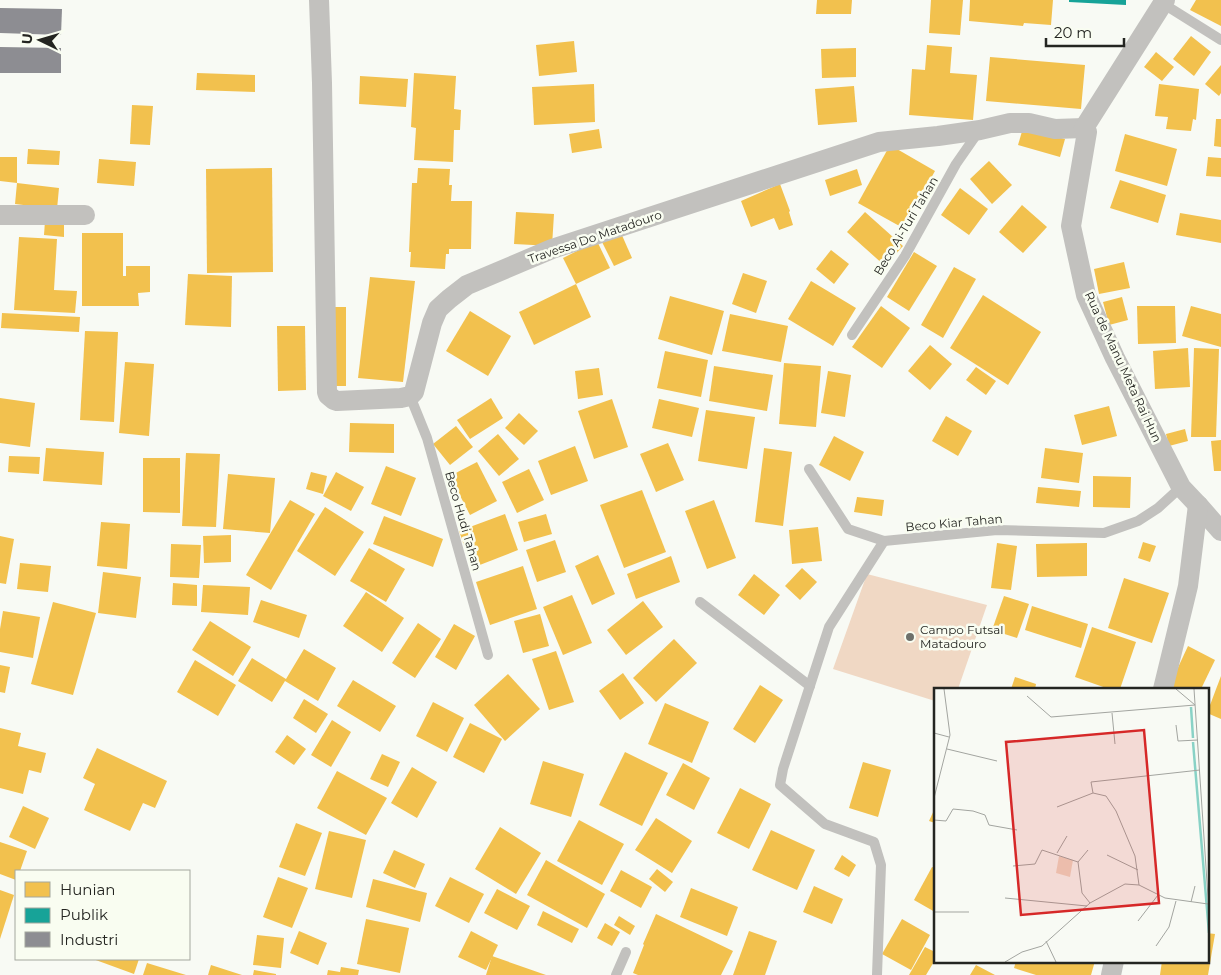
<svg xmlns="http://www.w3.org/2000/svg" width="1221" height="975" font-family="Montserrat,sans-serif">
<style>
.green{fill:#f0d8c4}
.homes{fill:#f2c14e}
.public{fill:#17a398}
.industry{fill:#8d8d92}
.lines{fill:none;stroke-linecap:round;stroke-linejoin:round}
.service{stroke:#c2c1be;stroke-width:10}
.minor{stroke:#c2c1be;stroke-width:20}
.poi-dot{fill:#6e706b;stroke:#f9fdf1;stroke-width:2}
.labels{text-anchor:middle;stroke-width:5;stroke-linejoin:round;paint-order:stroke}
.street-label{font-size:12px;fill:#242521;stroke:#f9fdf1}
.poi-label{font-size:12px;fill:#242521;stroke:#f9fdf1;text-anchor:start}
.inset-river{fill:none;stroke:#89d2c6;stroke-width:2.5}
.inset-road{fill:none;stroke:#a3a5a0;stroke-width:1}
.view{fill:#d62828;fill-opacity:0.15;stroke:#d62828;stroke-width:2.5}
.inset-edge{fill:none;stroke:#242521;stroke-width:2.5}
</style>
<rect width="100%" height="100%" fill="#f8faf4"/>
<polygon class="green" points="867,574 987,605 958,689 935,689 935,701 833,669"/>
<g class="homes">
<polygon points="817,0 852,0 851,14 816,14"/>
<polygon points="931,0 963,0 960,35 929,33"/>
<polygon points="970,0 1053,0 1051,25 1024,23 1023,26 969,21"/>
<polygon points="1196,0 1221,0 1221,26 1190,10"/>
<polygon points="1191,36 1211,52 1194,76 1173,59"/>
<polygon points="574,41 577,72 539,76 536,45"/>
<polygon points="927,45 952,47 950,73 977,75 973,120 909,115 912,69 925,70"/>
<polygon points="856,48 856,77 822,78 821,49"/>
<polygon points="1156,52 1174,67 1162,81 1144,67"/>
<polygon points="990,57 1085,65 1081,109 986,101"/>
<polygon points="1221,65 1221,93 1219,96 1205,84"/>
<polygon points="197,73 255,75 255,92 196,90"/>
<polygon points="414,73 456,76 454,109 461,110 460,130 454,130 453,162 414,160 416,128 411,127"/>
<polygon points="360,76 408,79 406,107 359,104"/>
<polygon points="594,84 595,122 534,125 532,87"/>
<polygon points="1159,84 1199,89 1196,120 1193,119 1191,131 1166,129 1168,117 1155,116"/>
<polygon points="854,86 857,122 818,125 815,89"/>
<polygon points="132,105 153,106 150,145 130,144"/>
<polygon points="1216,119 1221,119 1221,147 1214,146"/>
<polygon points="1023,128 1065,139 1060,157 1018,145"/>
<polygon points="599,129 602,148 572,153 569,134"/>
<polygon points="1125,134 1177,149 1167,186 1115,171"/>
<polygon points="890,145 935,171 903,228 858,203"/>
<polygon points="28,149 60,151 59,165 27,164"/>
<polygon points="0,157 17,157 17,183 0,181"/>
<polygon points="1208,157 1221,158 1221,177 1206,176"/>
<polygon points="99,159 136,162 134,186 97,183"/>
<polygon points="989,161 1012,185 992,204 970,179"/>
<polygon points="272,168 273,272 207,273 206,169"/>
<polygon points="418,168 450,169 449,185 452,185 451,201 472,201 471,249 449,249 449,254 446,254 445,269 410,267 411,252 409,252 412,183 417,183"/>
<polygon points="857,169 862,185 830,196 825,180"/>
<polygon points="1120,180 1166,195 1158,223 1110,208"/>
<polygon points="17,183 59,188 57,209 15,204"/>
<polygon points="780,184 790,211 789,212 793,225 779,230 774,218 751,227 741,201"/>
<polygon points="960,188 988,209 969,235 941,215"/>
<polygon points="1022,205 1047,227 1023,253 999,232"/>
<polygon points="516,212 554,214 552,246 514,244"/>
<polygon points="865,212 903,246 885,266 847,232"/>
<polygon points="1180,213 1221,220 1221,243 1176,235"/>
<polygon points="45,221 64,223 64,237 44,235"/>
<polygon points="82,233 123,233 123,276 126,276 126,266 150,266 150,292 138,293 139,306 82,306"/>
<polygon points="621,233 632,258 614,266 602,242"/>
<polygon points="19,237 57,239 54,290 77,291 75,313 14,310"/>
<polygon points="597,241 610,268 576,284 563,258"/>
<polygon points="831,250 849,264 834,284 816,269"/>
<polygon points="914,252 937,266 909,311 887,297"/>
<polygon points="1124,262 1130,288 1099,294 1094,269"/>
<polygon points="954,267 976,279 943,338 921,325"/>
<polygon points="743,273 767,281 756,313 732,304"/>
<polygon points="188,274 232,276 231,327 185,325"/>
<polygon points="370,277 415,281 403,382 358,378"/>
<polygon points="811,281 856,308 833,346 788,319"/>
<polygon points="576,284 591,317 534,345 519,312"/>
<polygon points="983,295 1041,332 1008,385 950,348"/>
<polygon points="670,296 724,311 712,355 658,339"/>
<polygon points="1122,297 1128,320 1109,325 1103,302"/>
<polygon points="881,306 910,328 882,368 852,347"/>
<polygon points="1137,306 1175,306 1176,343 1138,344"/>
<polygon points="1191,306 1221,314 1221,347 1182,336"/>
<rect x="332" y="307" width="14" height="79"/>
<polygon points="470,311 511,336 488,376 446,351"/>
<polygon points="2,313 80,317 79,332 1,328"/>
<polygon points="730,314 788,326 781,362 722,351"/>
<polygon points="277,326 305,326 306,390 278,391"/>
<polygon points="85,331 118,332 114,422 80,420"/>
<polygon points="930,345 952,364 930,390 908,371"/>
<polygon points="1188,348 1190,387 1155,389 1153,351"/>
<polygon points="1194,348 1219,349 1216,437 1191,437"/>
<polygon points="665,351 708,360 701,397 657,388"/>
<polygon points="125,362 154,364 149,436 119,433"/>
<polygon points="784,363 821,366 816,427 779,424"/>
<polygon points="714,366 773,375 767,411 709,401"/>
<polygon points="976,367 996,381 986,395 966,380"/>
<polygon points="599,368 603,395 578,399 575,371"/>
<polygon points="828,371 851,375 845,417 821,413"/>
<polygon points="0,398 35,403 30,447 0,443"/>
<polygon points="491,398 503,418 470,439 457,420"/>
<polygon points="612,399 628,447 594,459 578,411"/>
<polygon points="659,399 699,408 692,437 652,428"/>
<polygon points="1109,406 1117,436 1082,445 1074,415"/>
<polygon points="706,410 755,417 747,469 698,461"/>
<polygon points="519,413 538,431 524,445 505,428"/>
<polygon points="946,416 972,431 958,456 932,441"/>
<polygon points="350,423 394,424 394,453 349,452"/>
<polygon points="456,426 473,447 450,465 433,444"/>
<polygon points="1185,429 1188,441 1169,446 1166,434"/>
<polygon points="498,434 519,459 499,476 478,451"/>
<polygon points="834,436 864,452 850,481 819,465"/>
<polygon points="1221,440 1221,471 1214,471 1211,441"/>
<polygon points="668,443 684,480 656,492 640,454"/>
<polygon points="575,446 588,481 551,495 538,461"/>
<polygon points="46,448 104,452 102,485 43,481"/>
<polygon points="764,448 792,452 783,526 755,522"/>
<polygon points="1045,448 1083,453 1079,483 1041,478"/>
<polygon points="186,453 220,454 216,527 182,526"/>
<polygon points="9,456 40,457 39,474 8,472"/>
<polygon points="143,458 180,458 180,513 143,512"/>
<polygon points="477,462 497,501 470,515 450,476"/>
<polygon points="386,466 416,478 401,516 371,504"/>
<polygon points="529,469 544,500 517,513 502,482"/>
<polygon points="311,472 327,476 323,494 306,489"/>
<polygon points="336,472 364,487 351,511 323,496"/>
<polygon points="228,474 275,478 270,533 223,529"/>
<polygon points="1093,476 1131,477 1130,508 1093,507"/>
<polygon points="1038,487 1081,491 1079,507 1036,503"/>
<polygon points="642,490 666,552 624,568 600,505"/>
<polygon points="857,497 884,500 882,516 854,512"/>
<polygon points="290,500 315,514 271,590 246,575"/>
<polygon points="714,500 736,558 707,569 685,511"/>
<polygon points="325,507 364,532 335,576 297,551"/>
<polygon points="505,514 518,550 472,568 459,531"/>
<polygon points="546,514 552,534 524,542 518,522"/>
<polygon points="384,516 443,539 433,567 373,544"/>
<polygon points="101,522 130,524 127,569 97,566"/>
<polygon points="818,527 822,561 792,564 789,530"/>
<polygon points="231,535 231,562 204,563 203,536"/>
<polygon points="0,536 14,539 6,584 0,583"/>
<polygon points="555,540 566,572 537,582 526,550"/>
<polygon points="1143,542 1156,546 1150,562 1138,558"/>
<polygon points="997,543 1017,546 1011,590 991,588"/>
<polygon points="1087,543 1087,576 1037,577 1036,544"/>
<polygon points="171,544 201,545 199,578 170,577"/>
<polygon points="369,548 405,569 386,602 350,581"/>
<polygon points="598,555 615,594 592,605 575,566"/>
<polygon points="671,556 680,582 636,599 627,574"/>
<polygon points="20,563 51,566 48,592 17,589"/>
<polygon points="523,566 537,609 490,625 476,582"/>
<polygon points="802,568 817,582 800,600 785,586"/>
<polygon points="103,572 141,577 136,618 98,613"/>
<polygon points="754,574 780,595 764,615 738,595"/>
<polygon points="1124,578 1169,593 1152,643 1108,628"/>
<polygon points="173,583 197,585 197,606 172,605"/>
<polygon points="203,585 250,587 248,615 201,612"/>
<polygon points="366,592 404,618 382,652 343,626"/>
<polygon points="572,595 592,643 563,655 543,607"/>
<polygon points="1004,596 1029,604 1017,638 992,630"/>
<polygon points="261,600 307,615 299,638 253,622"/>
<polygon points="643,601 663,627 626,655 607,630"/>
<polygon points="53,602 96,613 73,695 31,684"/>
<polygon points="1032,606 1088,624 1081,648 1025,630"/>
<polygon points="3,611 40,617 33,658 0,652 0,629"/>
<polygon points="540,614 549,646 523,653 514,621"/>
<polygon points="210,621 251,647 233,676 192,650"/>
<polygon points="418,623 441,639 415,678 392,663"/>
<polygon points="454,624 475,636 456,670 435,657"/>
<polygon points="1092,627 1136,642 1120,689 1109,689 1075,677"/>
<polygon points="674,639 697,663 656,702 633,678"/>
<polygon points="1188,646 1215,660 1201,689 1168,689"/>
<polygon points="304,649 336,668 318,701 285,681 272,702 238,681 252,658 286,679"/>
<polygon points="556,651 574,702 549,710 532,659"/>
<polygon points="195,660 236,685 218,716 177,692"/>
<polygon points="0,665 10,667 5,693 0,692"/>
<polygon points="623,673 644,703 620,720 599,691"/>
<polygon points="508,674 540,709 505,741 474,705"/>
<polygon points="1221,676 1221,719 1207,713"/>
<polygon points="1015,677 1036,684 1035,689 1011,689"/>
<polygon points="353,680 396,706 380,732 337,706"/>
<polygon points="760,685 783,700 755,743 733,729"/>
<polygon points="304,699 328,714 316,733 293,718"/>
<polygon points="433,702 464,718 447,752 416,736"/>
<polygon points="665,703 709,722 692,763 648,744"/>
<polygon points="332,720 351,732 331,767 311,755"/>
<polygon points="470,723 502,739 484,773 453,757"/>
<polygon points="0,728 21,733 18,746 46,753 41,773 29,770 23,794 0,788"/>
<polygon points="287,735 306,749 294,765 275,752"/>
<polygon points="97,748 167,781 155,808 143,803 130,831 84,810 95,784 83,778"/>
<polygon points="625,752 668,773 642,826 599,805"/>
<polygon points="382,754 400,762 388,787 370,779"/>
<polygon points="543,761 584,774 571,817 530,804"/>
<polygon points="863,762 891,770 878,817 849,808"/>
<polygon points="683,763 710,778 694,810 666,795"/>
<polygon points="412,767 437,782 417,818 391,803"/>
<polygon points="337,771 387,798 366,835 317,808"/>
<polygon points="740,788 771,804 749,849 717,833"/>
<polygon points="23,806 49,818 35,849 9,837"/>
<polygon points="935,808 935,823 929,821"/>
<polygon points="656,818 692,841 672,873 635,850"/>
<polygon points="579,820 624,844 602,885 557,861"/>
<polygon points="296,823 322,833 305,876 279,867"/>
<polygon points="500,827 541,853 516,894 475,869"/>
<polygon points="771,830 815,850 797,890 752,870"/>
<polygon points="329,831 366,840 352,898 315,889"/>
<polygon points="0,842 27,851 20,871 16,871 16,880 0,874"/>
<polygon points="394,850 425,864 415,888 383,873"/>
<polygon points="842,855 856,865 849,877 834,869"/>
<polygon points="546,860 605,894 587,928 527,895"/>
<polygon points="932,867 935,868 935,912 914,900"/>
<polygon points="657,869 673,882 665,892 649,879"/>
<polygon points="621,870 652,887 641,908 610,891"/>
<polygon points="278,877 308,888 292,928 263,917"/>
<polygon points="450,877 484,894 469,923 435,906"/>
<polygon points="373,879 427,893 420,922 366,907"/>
<polygon points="814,886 843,899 832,924 803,912"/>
<polygon points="691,888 738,907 727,936 680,917"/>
<polygon points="497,889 530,906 517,930 484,913"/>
<polygon points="0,890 14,895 0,939"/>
<polygon points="543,911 579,929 572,943 537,925"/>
<polygon points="656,914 733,951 721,975 638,975 633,973 644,945 643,944"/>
<polygon points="619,916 635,926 630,935 614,925"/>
<polygon points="366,919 409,928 400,973 357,964"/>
<polygon points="902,919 930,935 911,970 882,954"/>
<polygon points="605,923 620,932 612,946 597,938"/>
<polygon points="299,931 327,943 318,965 290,953"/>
<polygon points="471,931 498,945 486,970 458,957"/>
<polygon points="749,931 777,941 765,975 733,975"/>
<polygon points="1207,933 1215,934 1208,975 1160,975 1162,961 1207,961"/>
<polygon points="257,935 284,938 281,968 253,965"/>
<polygon points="925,947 935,952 935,960 926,975 909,975"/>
<polygon points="492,956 546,975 486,975"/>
<polygon points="93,959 139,959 134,974"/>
<polygon points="1016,961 1095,961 1091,975 1036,975 1014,968"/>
<polygon points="147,963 186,975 143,975"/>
<polygon points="211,965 242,975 208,975"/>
<polygon points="976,965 995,975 970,975"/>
<polygon points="341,967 359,970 358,975 327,975 328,970 340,972"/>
<polygon points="254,970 276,974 276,975 253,975"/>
</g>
<polygon class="public" points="1069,0 1126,0 1126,5 1069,2"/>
<g class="industry">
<polygon points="0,8 62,9 61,35 0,33"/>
<polygon points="0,47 61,48 61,73 0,73"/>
</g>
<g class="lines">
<g class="service">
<polyline points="1162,3 1221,40"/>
<polyline points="852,335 905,256 956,164 979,131"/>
<polyline points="410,396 427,438 488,655"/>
<polyline points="809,469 848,529 884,541 997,530 1104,533 1138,521 1158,508 1181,487"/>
<polyline points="700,602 810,686"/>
<polyline points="616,975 626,952"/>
<polyline points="877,975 881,865 874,842 825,824 780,785 783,769 829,627 884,541"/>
</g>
<g class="minor">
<polyline points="319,0 322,83 327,392 328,395 334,400 337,401 401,398 410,396 414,392 432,323 438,309 449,299 467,285 552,249 879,142 938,136 980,130 1010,123 1029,123 1055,129 1084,128"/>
<polyline points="1165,0 1084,128 1087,132 1071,226 1086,295 1115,358 1181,487 1198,505 1221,531"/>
<polyline points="0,215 85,215"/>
<polyline points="1163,689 1188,586 1198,505"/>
<polyline points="1111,975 1114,961"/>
</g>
</g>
<circle class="poi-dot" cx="910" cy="637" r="5"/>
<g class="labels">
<g class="street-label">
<text transform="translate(906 226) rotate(-59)" y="4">Beco Ai-Turi Tahan</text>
<text transform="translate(595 237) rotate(-19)" y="4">Travessa Do Matadouro</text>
<text transform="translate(1123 367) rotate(65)" y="4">Rua de Manu Meta Rai Hun</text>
<text transform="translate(463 521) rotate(74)" y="4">Beco Hudi Tahan</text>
<text transform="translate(954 523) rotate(-5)" y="4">Beco Kiar Tahan</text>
</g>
<g class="poi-label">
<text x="920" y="634">Campo Futsal<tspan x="920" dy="14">Matadouro</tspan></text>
</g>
</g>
<g transform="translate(934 688)">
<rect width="275" height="275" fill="#f8faf4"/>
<path d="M125,168L139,172L136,189L122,185Z" fill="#f0d8c4"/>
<path class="inset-river" d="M257,19L259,50M259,54L275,245"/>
<path class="inset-road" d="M242,1L261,17M260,1L275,224M93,8L117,29L261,17M178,25L181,56M242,37L244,53L264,52M0,45L15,49M13,61L63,73M0,110L16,47L10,1M123,119L159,105M0,132L12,133L19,121L39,123L51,127L55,137L83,142M154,162L144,174L148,205L156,215M123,165L133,148M173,167L204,182M79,178L101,176L108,162L144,174M205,197L201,168L182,123L172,108L159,105L157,94L266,82M71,210L153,218M257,214L261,198M0,224H35M204,233L224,207M112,253L122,274M222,258L235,239L242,213M71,274L88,264L108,258L156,215L191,196L205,197L231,210L274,216"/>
<path class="view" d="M210,42L225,215L87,227L72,54Z"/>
<rect width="275" height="275" class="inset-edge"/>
</g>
<rect x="15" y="870" width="175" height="90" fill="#f9fdf1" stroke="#a4a79e"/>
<rect x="25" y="882" width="25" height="15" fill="#f2c14e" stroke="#a4a79e"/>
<text x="60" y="895" font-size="15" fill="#242521">Hunian</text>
<rect x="25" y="908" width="25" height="15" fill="#17a398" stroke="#a4a79e"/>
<text x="60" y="920" font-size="15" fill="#242521">Publik</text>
<rect x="25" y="932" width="25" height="15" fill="#8d8d92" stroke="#a4a79e"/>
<text x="60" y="945" font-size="15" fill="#242521">Industri</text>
<g transform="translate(40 40) rotate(275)" stroke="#f9fdf1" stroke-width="4" paint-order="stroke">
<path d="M0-4L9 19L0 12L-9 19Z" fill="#242521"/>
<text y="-8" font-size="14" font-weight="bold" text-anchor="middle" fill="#242521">U</text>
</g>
<path d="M1046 38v8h78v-8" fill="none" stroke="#242521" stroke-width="2.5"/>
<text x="1054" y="38" font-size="15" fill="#242521" stroke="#f9fdf1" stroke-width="4" paint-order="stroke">20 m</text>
</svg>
